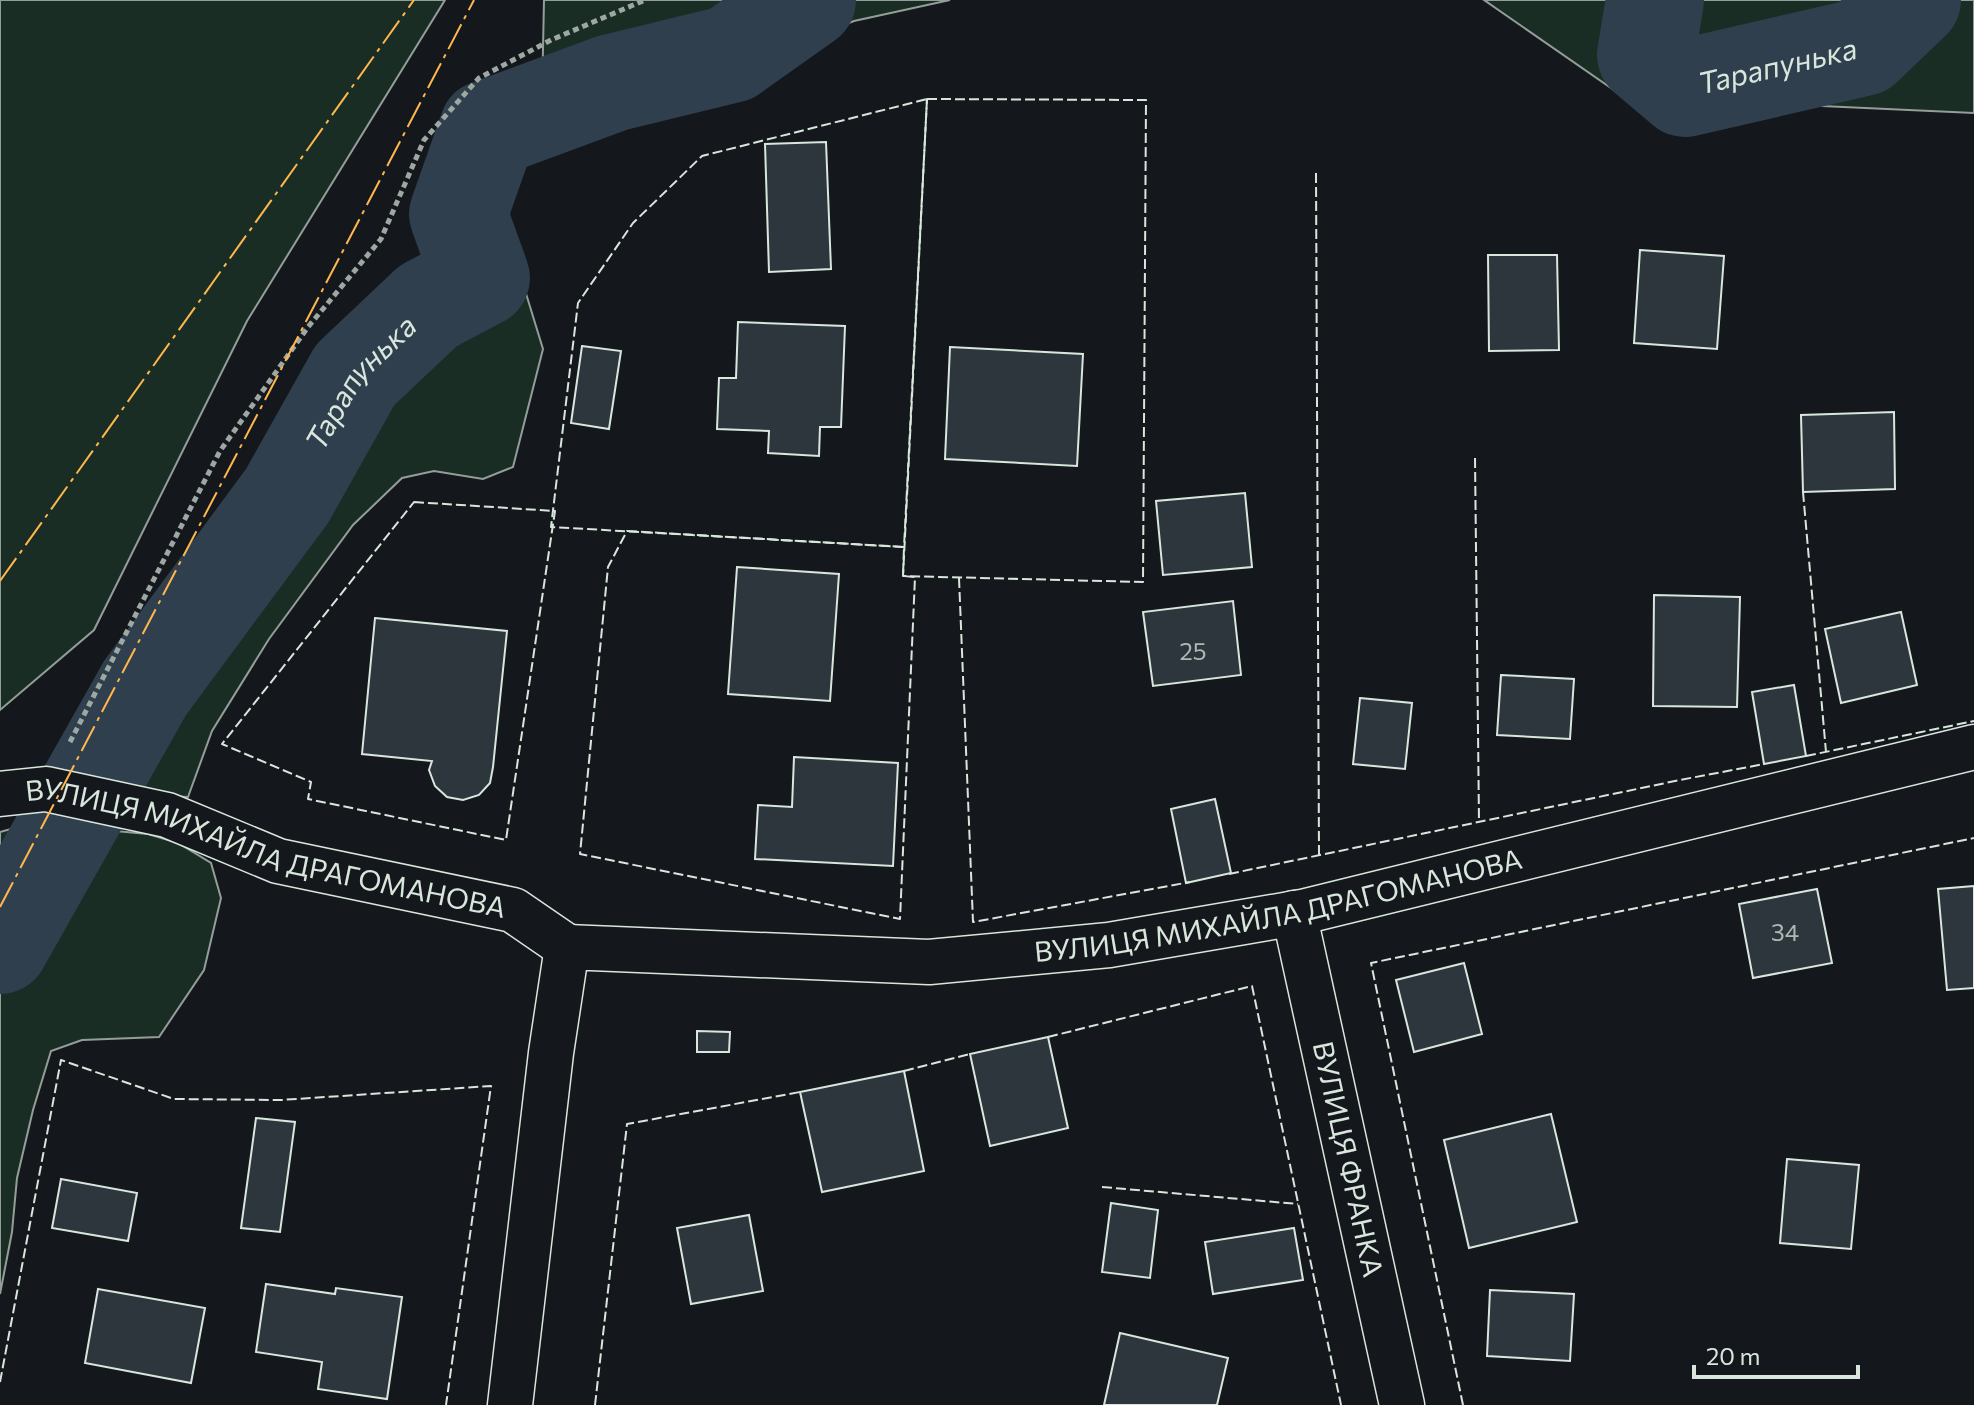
<svg xmlns="http://www.w3.org/2000/svg" width="1974" height="1405" font-family="Commissioner,sans-serif">
<style>
.green{fill:#1a2d24;stroke:#939e99;stroke-width:2}
.lines{fill:none;stroke-linecap:round;stroke-linejoin:round}
.river{stroke:#2f3f4d;stroke-width:98}
.building{fill:#2c363c;stroke:#d8e6dc;stroke-width:2}
.street-casing{stroke:#d8e6dc;stroke-width:47}
.path{stroke:#9da8a2;stroke-width:5;stroke-dasharray:6 4;stroke-linecap:butt}
.street{stroke:#14181c;stroke-width:44}
.fence{stroke:#d8e6dc;stroke-width:2;stroke-dasharray:10 4;stroke-linecap:butt}
.power{stroke:#ffb74d;stroke-width:2;stroke-dasharray:28 6 4 6;stroke-linecap:butt}
.labels{text-anchor:middle;stroke-width:6;stroke-linejoin:round;paint-order:stroke}
.number-label{font-size:24px;fill:#adbab4}
.street-label{font-size:28px;fill:#d8e6dc;stroke:#14181c}
.water-label{font-size:30px;font-style:italic;fill:#d8e6dc;stroke:#14181c}
</style>
<rect width="100%" height="100%" fill="#14181c"/>
<g class="green">
<polygon points="0,0 445,0 247,321 94,630 0,710"/>
<polygon points="544,0 950,0 854,21 541,146"/>
<polygon points="1484,0 1974,0 1974,113 1624,97"/>
<polygon points="520,274 543,349 513,467 483,479 434,471 402,478 353,525 269,639 212,731 188,797 149,795 103,780 93,750 202,545 328,374 357,359 420,344 496,282"/>
<polygon points="43,820 82,828 148,834 178,843 211,863 221,898 204,970 159,1037 82,1040 51,1051 33,1110 17,1178 12,1232 0,1294 0,832"/>
</g>
<g class="lines">
<g class="river">
<path id="s1" d="M1655,0L1646,55L1685,88L1863,47L1912,0"/>
<path id="s2" d="M0,945L145,688L287,496L355,375L428,306L481,278L458,214L488,129L612,83L731,54L807,0"/>
</g>
</g>
<g class="building">
<polygon points="826,142 831,269 769,272 765,144"/>
<polygon points="1640,250 1724,256 1717,349 1634,343"/>
<polygon points="1488,255 1557,255 1559,350 1489,351"/>
<polygon points="738,322 845,326 841,427 820,427 819,456 768,453 769,431 717,429 719,378 736,378"/>
<polygon points="582,346 621,351 609,429 571,423"/>
<polygon points="950,347 1083,354 1077,466 945,459"/>
<polygon points="1894,412 1895,489 1803,492 1801,415"/>
<polygon points="1245,493 1252,567 1163,575 1156,501"/>
<polygon points="737,567 839,574 830,701 728,694"/>
<polygon points="1654,595 1740,597 1737,707 1653,706"/>
<polygon points="1233,601 1241,675 1153,686 1143,612"/>
<polygon points="1901,612 1917,685 1841,703 1825,629"/>
<polygon points="375,618 507,631 493,767 490,783 479,795 463,800 447,797 435,786 429,770 432,761 362,754"/>
<polygon points="1501,675 1574,679 1570,739 1497,735"/>
<polygon points="1794,685 1806,756 1764,764 1752,692"/>
<polygon points="1360,698 1412,703 1405,769 1353,764"/>
<polygon points="794,757 898,763 893,866 755,859 758,805 792,807"/>
<polygon points="1215,799 1231,873 1186,883 1171,809"/>
<polygon points="1974,886 1974,988 1947,990 1938,889"/>
<polygon points="1817,889 1832,963 1753,978 1739,904"/>
<polygon points="1464,963 1482,1034 1414,1052 1396,980"/>
<polygon points="697,1031 730,1032 729,1052 697,1052"/>
<polygon points="1048,1037 1068,1128 990,1146 970,1054"/>
<polygon points="904,1071 924,1171 822,1192 800,1092"/>
<polygon points="1551,1114 1577,1222 1469,1248 1444,1140"/>
<polygon points="256,1118 295,1122 280,1232 241,1228"/>
<polygon points="1787,1159 1859,1165 1851,1249 1780,1243"/>
<polygon points="61,1179 137,1193 128,1241 52,1228"/>
<polygon points="1111,1203 1158,1210 1150,1278 1102,1272"/>
<polygon points="749,1215 763,1291 691,1304 677,1228"/>
<polygon points="1294,1228 1303,1280 1213,1294 1205,1242"/>
<polygon points="266,1284 335,1294 336,1288 402,1297 387,1399 318,1389 322,1362 256,1352"/>
<polygon points="98,1289 205,1308 191,1383 85,1363"/>
<polygon points="1490,1290 1574,1294 1570,1361 1487,1356"/>
<polygon points="1120,1333 1228,1358 1217,1405 1104,1405"/>
</g>
<g class="lines">
<g class="street-casing">
<g id="street">
<path id="s3" d="M0,794L46,789L167,815L278,861L513,910L567,947"/>
<path id="s4" d="M1294,913L1402,1405"/>
<path id="s5" d="M510,1405L551,1053L567,947L929,962L1109,945L1302,912L1974,747"/>
</g>
</g>
<polyline class="path" points="70,742 220,451 308,327 381,239 424,140 479,78 551,40 645,0"/>
<use href="#street" class="street"/>
<g class="fence">
<polygon points="927,99 904,547 551,527 578,303 633,223 702,156"/>
<polygon points="927,99 1146,100 1143,582 903,576"/>
<polyline points="1316,173 1319,855"/>
<polyline points="1475,458 1479,822"/>
<polyline points="1803,492 1826,752"/>
<polygon points="414,502 555,511 506,840 308,799 311,782 222,744"/>
<polygon points="627,531 904,547 903,576 915,577 900,919 580,854 608,567"/>
<polyline points="959,578 973,922 1190,882"/>
<polyline points="1806,756 1974,721"/>
<polyline points="1229,874 1680,780 1764,764"/>
<polyline points="1048,1037 1252,986 1341,1405"/>
<polyline points="904,1071 970,1054"/>
<polyline points="1102,1187 1298,1204"/>
<polyline points="0,1382 61,1060 174,1099 281,1100 491,1086 446,1405"/>
<polyline points="595,1405 627,1124 800,1092"/>
<polyline points="1463,1405 1371,963 1974,838"/>
</g>
<g class="power">
<polyline points="0,581 414,0"/>
<polyline points="0,907 474,0"/>
</g>
</g>
<g class="labels">
<g class="number-label">
<text x="1193" y="660">25</text>
<text x="1785" y="941">34</text>
</g>
<g class="street-label">
<text dy="10" stroke="none"><textPath href="#s3" startOffset="274">ВУЛИЦЯ МИХАЙЛА ДРАГОМАНОВА</textPath></text>
<text dy="10" stroke="none"><textPath href="#s5" startOffset="1178">ВУЛИЦЯ МИХАЙЛА ДРАГОМАНОВА</textPath></text>
<text dy="10" stroke="none"><textPath href="#s4" startOffset="252">ВУЛИЦЯ ФРАНКА</textPath></text>
</g>
<g class="water-label">
<text dy="10" stroke="none"><textPath href="#s1" startOffset="202">Тарапунька</textPath></text>
<text dy="10" stroke="none"><textPath href="#s2" startOffset="670">Тарапунька</textPath></text>
</g>
</g>
<path d="M1694 1365v12h164v-12" fill="none" stroke="#d8e6dc" stroke-width="4"/>
<text x="1706" y="1365" font-size="24" fill="#d8e6dc" stroke="#14181c" stroke-width="6" paint-order="stroke">20 m</text>
</svg>
